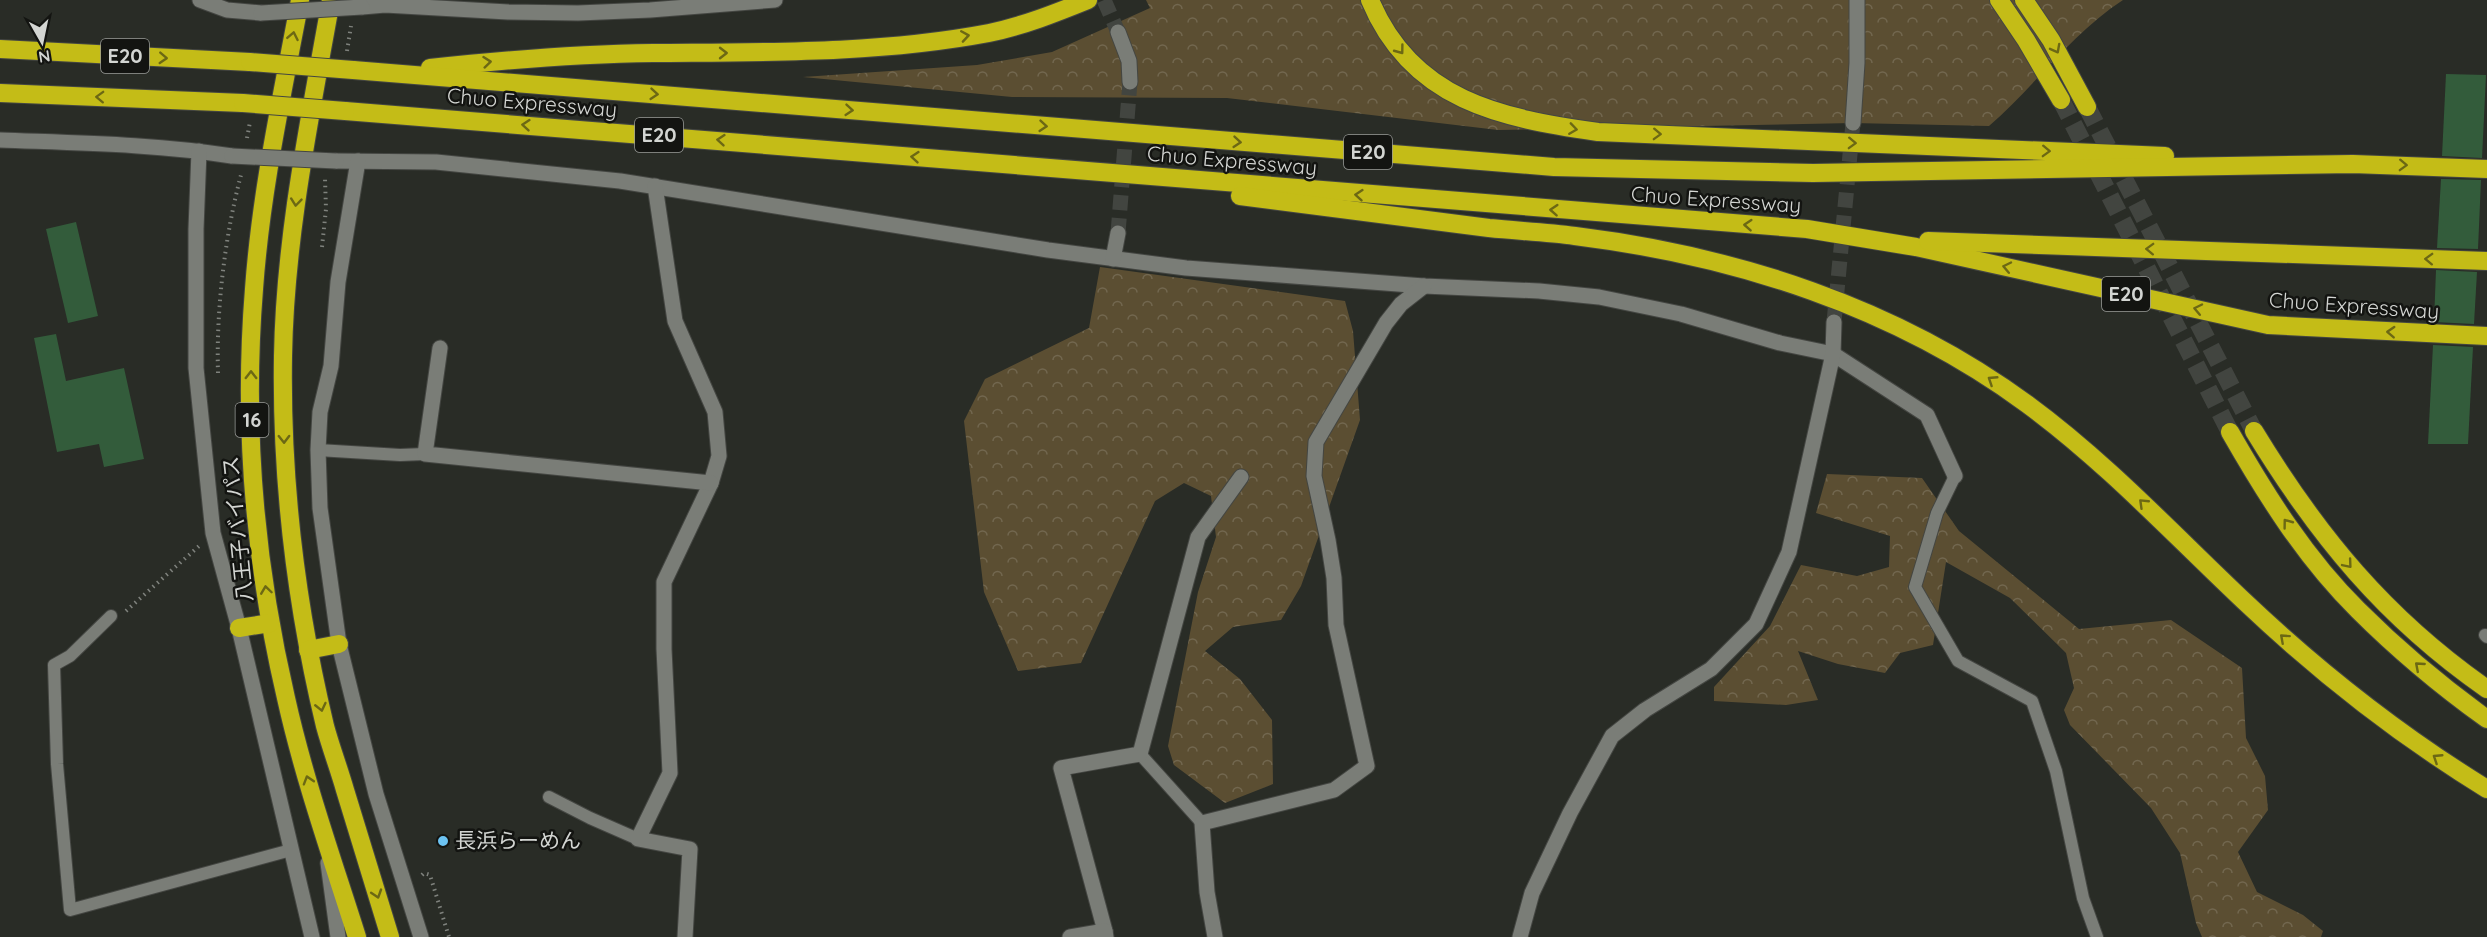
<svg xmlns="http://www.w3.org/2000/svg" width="2487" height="937" font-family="Quicksand,'Noto Sans JP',sans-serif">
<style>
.forest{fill:url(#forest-crowns)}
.building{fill:#335c3b}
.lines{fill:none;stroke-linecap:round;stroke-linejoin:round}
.street-tunnel{stroke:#424540;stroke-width:15;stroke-dasharray:15 8;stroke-linecap:butt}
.highway-tunnel{stroke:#424540;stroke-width:18;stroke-dasharray:18 9;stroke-linecap:butt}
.lane-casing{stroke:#444642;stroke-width:14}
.street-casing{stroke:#444642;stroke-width:17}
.secondary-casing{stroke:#444642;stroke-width:17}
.highway-casing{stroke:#444642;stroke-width:20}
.path{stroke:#7f827d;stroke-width:4;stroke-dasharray:1.5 4.5;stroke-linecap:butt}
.lane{stroke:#7a7d77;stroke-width:12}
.street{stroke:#7a7d77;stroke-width:15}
.secondary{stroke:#7a7d77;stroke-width:15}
.highway{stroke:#c4bc17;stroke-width:18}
.street-bridge-casing{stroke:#444642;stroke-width:17;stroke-linecap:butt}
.highway-bridge-casing{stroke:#444642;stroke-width:20;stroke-linecap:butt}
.street-bridge{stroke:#7a7d77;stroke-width:15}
.highway-bridge{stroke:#c4bc17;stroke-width:18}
.oneway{stroke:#6c6814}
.poi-dot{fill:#6cc3f2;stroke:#131411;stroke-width:2}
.labels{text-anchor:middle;stroke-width:5;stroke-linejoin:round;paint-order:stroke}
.shield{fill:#131411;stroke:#999b98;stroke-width:1.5}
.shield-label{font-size:20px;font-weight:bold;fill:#d3d5d2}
.street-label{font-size:21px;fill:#d3d5d2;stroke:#131411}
.poi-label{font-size:21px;fill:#d3d5d2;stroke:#131411;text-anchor:start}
</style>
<defs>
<pattern id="forest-crowns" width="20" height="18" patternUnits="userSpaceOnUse" patternTransform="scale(1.5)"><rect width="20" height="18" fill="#5b4e32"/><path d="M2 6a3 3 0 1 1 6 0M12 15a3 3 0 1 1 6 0" fill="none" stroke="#72674f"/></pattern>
</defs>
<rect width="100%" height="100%" fill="#292c26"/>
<g class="forest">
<path d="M1146,0H2123C2073,32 2034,87 1989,126L1853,123L1498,130L1227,98L1012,97L803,77L977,65L1052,52L1150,8Z"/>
<polygon points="1100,267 1345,301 1353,331 1360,420 1301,586 1281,620 1233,627 1205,651 1240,679 1272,720 1273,784 1225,803 1174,765 1168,746 1198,592 1216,537 1211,496 1184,483 1155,501 1081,663 1018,671 984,592 964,421 985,379 1089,328"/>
<polygon points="1827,474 1922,478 1959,531 2079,629 2171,620 2242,668 2246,738 2265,776 2268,810 2238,852 2257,892 2303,915 2323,931 2321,937 2202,937 2196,923 2180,853 2151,808 2070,725 2064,710 2074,688 2066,653 2010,598 1946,562 1933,645 1900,653 1885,673 1838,664 1798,651 1818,700 1786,705 1714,701 1714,687 1770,626 1801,565 1857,576 1889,567 1890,536 1816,513"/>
</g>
<g class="building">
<polygon points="2446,74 2486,75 2482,158 2442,156"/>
<polygon points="2441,179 2481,180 2478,249 2437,248"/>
<polygon points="76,222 98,316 68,323 46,229"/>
<polygon points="2436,270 2477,272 2474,324 2434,322"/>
<polygon points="56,334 66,381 124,368 144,459 104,467 99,444 57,452 34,338"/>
<polygon points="2433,345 2473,347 2468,444 2428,444"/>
</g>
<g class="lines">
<g class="street-tunnel">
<polyline points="1104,0 1118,32"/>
<polyline points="1118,233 1130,82"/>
<polyline points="1834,322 1853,123"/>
</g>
<g class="highway-tunnel">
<polyline points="2061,100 2230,432"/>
<polyline points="2087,107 2254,431"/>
</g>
<g class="lane-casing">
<g id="lane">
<polyline points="318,450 400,455 425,454"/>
<polyline points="1955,476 1937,513 1915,587 1958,661 2032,701 2056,771 2083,898 2097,937"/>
<polyline points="111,616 70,656 54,665 57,764 70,910 291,850"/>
<polyline points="2485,635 2487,637"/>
<polyline points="1140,754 1202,823"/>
<polyline points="549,797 590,818 638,839"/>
</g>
</g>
<g class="street-casing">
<g id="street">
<polyline points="200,0 227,10 261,13"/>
<polyline points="362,7 385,5 508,12 578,13 650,10 775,0"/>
<polyline points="1118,32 1129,61 1130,82"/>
<polyline points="1853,123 1857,63 1857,0"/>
<path d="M0,140C77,143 156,144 232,156"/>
<polyline points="199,151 196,229 196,368 213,533 239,628 312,937"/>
<polyline points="336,161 436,162 620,181 1048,250 1186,268 1424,286 1539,291 1599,297 1681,314 1780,343 1833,354 1927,415 1955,476"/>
<polyline points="655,186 675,321 715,412 719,456 711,483 664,582 664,649 670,773 638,839 690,849 685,937"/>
<polyline points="1113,259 1118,233"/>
<polyline points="440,348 425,454 711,483"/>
<polyline points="339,644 320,508 318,450 320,412 331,366 338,282 358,161"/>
<polyline points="1105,931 1061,768 1140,754 1198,537 1241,477"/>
<polyline points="1070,937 1105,931 1106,937"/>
<polyline points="1215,937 1207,892 1202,823 1334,790 1367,766 1336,625 1334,578 1328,540 1314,476 1316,442 1386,323 1401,304 1424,286"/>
<polyline points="1520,937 1532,893 1570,813 1612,736 1645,710 1711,669 1756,624 1789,552 1833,354 1834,322"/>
</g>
</g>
<g class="secondary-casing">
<g id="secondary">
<polyline points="339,644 376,794 421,937"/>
<polyline points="328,863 338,937"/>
</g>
</g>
<g class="highway-casing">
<g id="highway">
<path d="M300,0C282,96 261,191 254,289C243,425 255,565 286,698C304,779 332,858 357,937"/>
<path d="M331,0C310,118 285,236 283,356C281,481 296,605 325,726C331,748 339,769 345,790C360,839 375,888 390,937"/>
<path d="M1370,0C1412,101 1501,118 1598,132L2165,156"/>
<polyline points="1999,0 2026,40 2061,100"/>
<polyline points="2024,0 2051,40 2087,107"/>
<polyline points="0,49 250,62"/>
<path d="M430,68C504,60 578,54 653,53C765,52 878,54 989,33C1023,26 1056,13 1088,0"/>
<polyline points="353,70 1554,167 1813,173 2353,164 2487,169"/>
<polyline points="0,93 243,103"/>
<polyline points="345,111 1807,229 1916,247 2268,325 2487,336"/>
<path d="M1240,196C1323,207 1406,218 1489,228C1518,231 1546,232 1575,236C1736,256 1895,307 2027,404C2106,462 2173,534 2244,601C2319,672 2399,735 2487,789"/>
<polyline points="1928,241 2487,261"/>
<path d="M2254,431C2318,536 2385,618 2487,689"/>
<path d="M2230,432C2266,495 2306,559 2358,610C2398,650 2441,686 2487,719"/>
<polyline points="239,628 270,623"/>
<polyline points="308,650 339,644"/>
</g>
</g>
<g class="path">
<polyline points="347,51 351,26"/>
<polyline points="247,138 250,122"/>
<polyline points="322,247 326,209 325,179"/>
<path d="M218,373C216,310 225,235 241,175"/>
<polyline points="126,611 199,546"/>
<polyline points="422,875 424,873 430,875 449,937"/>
</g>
<use href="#lane" class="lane"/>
<use href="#street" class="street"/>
<use href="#secondary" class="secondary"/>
<use href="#highway" class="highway"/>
<g class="street-bridge-casing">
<g id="street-bridge">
<polyline points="261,13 362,7"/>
<polyline points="232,156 336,161"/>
</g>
</g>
<g class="highway-bridge-casing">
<g id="highway-bridge">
<polyline points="250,62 353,70"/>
<polyline points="243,103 345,111"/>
</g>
</g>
<use href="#street-bridge" class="street-bridge"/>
<use href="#highway-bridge" class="highway-bridge"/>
</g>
<defs><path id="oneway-chevron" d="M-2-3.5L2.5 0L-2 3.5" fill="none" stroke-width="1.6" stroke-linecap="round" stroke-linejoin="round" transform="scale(1.5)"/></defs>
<g class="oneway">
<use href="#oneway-chevron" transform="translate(293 36) rotate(-79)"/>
<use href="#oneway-chevron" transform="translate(965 36) rotate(-9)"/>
<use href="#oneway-chevron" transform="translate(2056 49) rotate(62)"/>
<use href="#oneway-chevron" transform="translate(1400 50) rotate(53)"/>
<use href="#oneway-chevron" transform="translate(723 53)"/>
<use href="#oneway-chevron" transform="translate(163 58) rotate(3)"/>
<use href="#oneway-chevron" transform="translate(487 62) rotate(-6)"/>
<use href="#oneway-chevron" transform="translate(654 94) rotate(5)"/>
<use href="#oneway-chevron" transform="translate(100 97) rotate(-178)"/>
<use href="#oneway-chevron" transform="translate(849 110) rotate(5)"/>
<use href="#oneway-chevron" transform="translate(526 125) rotate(-175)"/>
<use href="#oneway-chevron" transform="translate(1043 126) rotate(5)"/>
<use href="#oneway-chevron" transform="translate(1573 129) rotate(8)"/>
<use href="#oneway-chevron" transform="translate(1657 134) rotate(2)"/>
<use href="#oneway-chevron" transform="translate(721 140) rotate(-175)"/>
<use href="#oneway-chevron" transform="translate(1237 142) rotate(5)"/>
<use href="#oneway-chevron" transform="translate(1852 143) rotate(2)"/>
<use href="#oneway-chevron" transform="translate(2046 151) rotate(2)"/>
<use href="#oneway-chevron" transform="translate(915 157) rotate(-175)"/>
<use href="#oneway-chevron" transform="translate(2403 165) rotate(2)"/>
<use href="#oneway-chevron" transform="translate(1359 195) rotate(-175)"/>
<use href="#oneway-chevron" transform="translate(296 202) rotate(96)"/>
<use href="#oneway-chevron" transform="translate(1554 210) rotate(-176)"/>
<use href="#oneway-chevron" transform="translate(1748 225) rotate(-176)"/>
<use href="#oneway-chevron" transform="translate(2150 249) rotate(-178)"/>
<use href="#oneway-chevron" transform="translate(2429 259) rotate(-178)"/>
<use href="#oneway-chevron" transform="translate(2007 267) rotate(-168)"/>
<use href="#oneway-chevron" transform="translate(2198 309) rotate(-168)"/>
<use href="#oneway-chevron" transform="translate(2391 332) rotate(-177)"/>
<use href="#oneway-chevron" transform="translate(251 375) rotate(-90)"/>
<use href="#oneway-chevron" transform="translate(1992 380) rotate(-147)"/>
<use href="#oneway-chevron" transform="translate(284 439) rotate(89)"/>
<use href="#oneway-chevron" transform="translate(2143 503) rotate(-136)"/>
<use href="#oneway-chevron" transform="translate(2287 523) rotate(-127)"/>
<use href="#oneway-chevron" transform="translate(2348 564) rotate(50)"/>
<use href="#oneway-chevron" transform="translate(266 590) rotate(-98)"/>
<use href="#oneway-chevron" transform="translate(2284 638) rotate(-138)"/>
<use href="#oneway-chevron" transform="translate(2419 666) rotate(-139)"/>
<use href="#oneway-chevron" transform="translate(321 707) rotate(77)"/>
<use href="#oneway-chevron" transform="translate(2437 758) rotate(-147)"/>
<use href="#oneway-chevron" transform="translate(308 780) rotate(-107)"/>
<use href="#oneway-chevron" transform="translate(377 894) rotate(72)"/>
</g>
<circle class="poi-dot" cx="443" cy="841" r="6"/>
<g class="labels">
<g class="shield">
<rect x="101" y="39" width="48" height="34" rx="4.5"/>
<rect x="635" y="118" width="48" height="34" rx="4.5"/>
<rect x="1344" y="135" width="48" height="34" rx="4.5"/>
<rect x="2102" y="277" width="48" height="34" rx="4.5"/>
<rect x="235.5" y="403" width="33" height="34" rx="4.5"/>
</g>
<g class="shield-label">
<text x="125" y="63">E20</text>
<text x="659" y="142">E20</text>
<text x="1368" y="159">E20</text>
<text x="2126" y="301">E20</text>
<text x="252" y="427">16</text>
</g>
<g class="street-label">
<text transform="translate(532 103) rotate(5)" y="7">Chuo Expressway</text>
<text transform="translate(1232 161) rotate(5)" y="7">Chuo Expressway</text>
<text transform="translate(1716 200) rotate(4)" y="7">Chuo Expressway</text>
<text transform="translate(2354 306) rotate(4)" y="7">Chuo Expressway</text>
<text transform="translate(238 529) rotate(-96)" y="7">八王子バイパス</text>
</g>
<g class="poi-label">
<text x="455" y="848">長浜らーめん</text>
</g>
</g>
<g transform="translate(42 42) rotate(171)" stroke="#131411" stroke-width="4.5" paint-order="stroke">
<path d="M0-4.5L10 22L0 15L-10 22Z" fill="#d3d5d2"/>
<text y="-9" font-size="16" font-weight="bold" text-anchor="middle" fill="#d3d5d2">N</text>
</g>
</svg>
